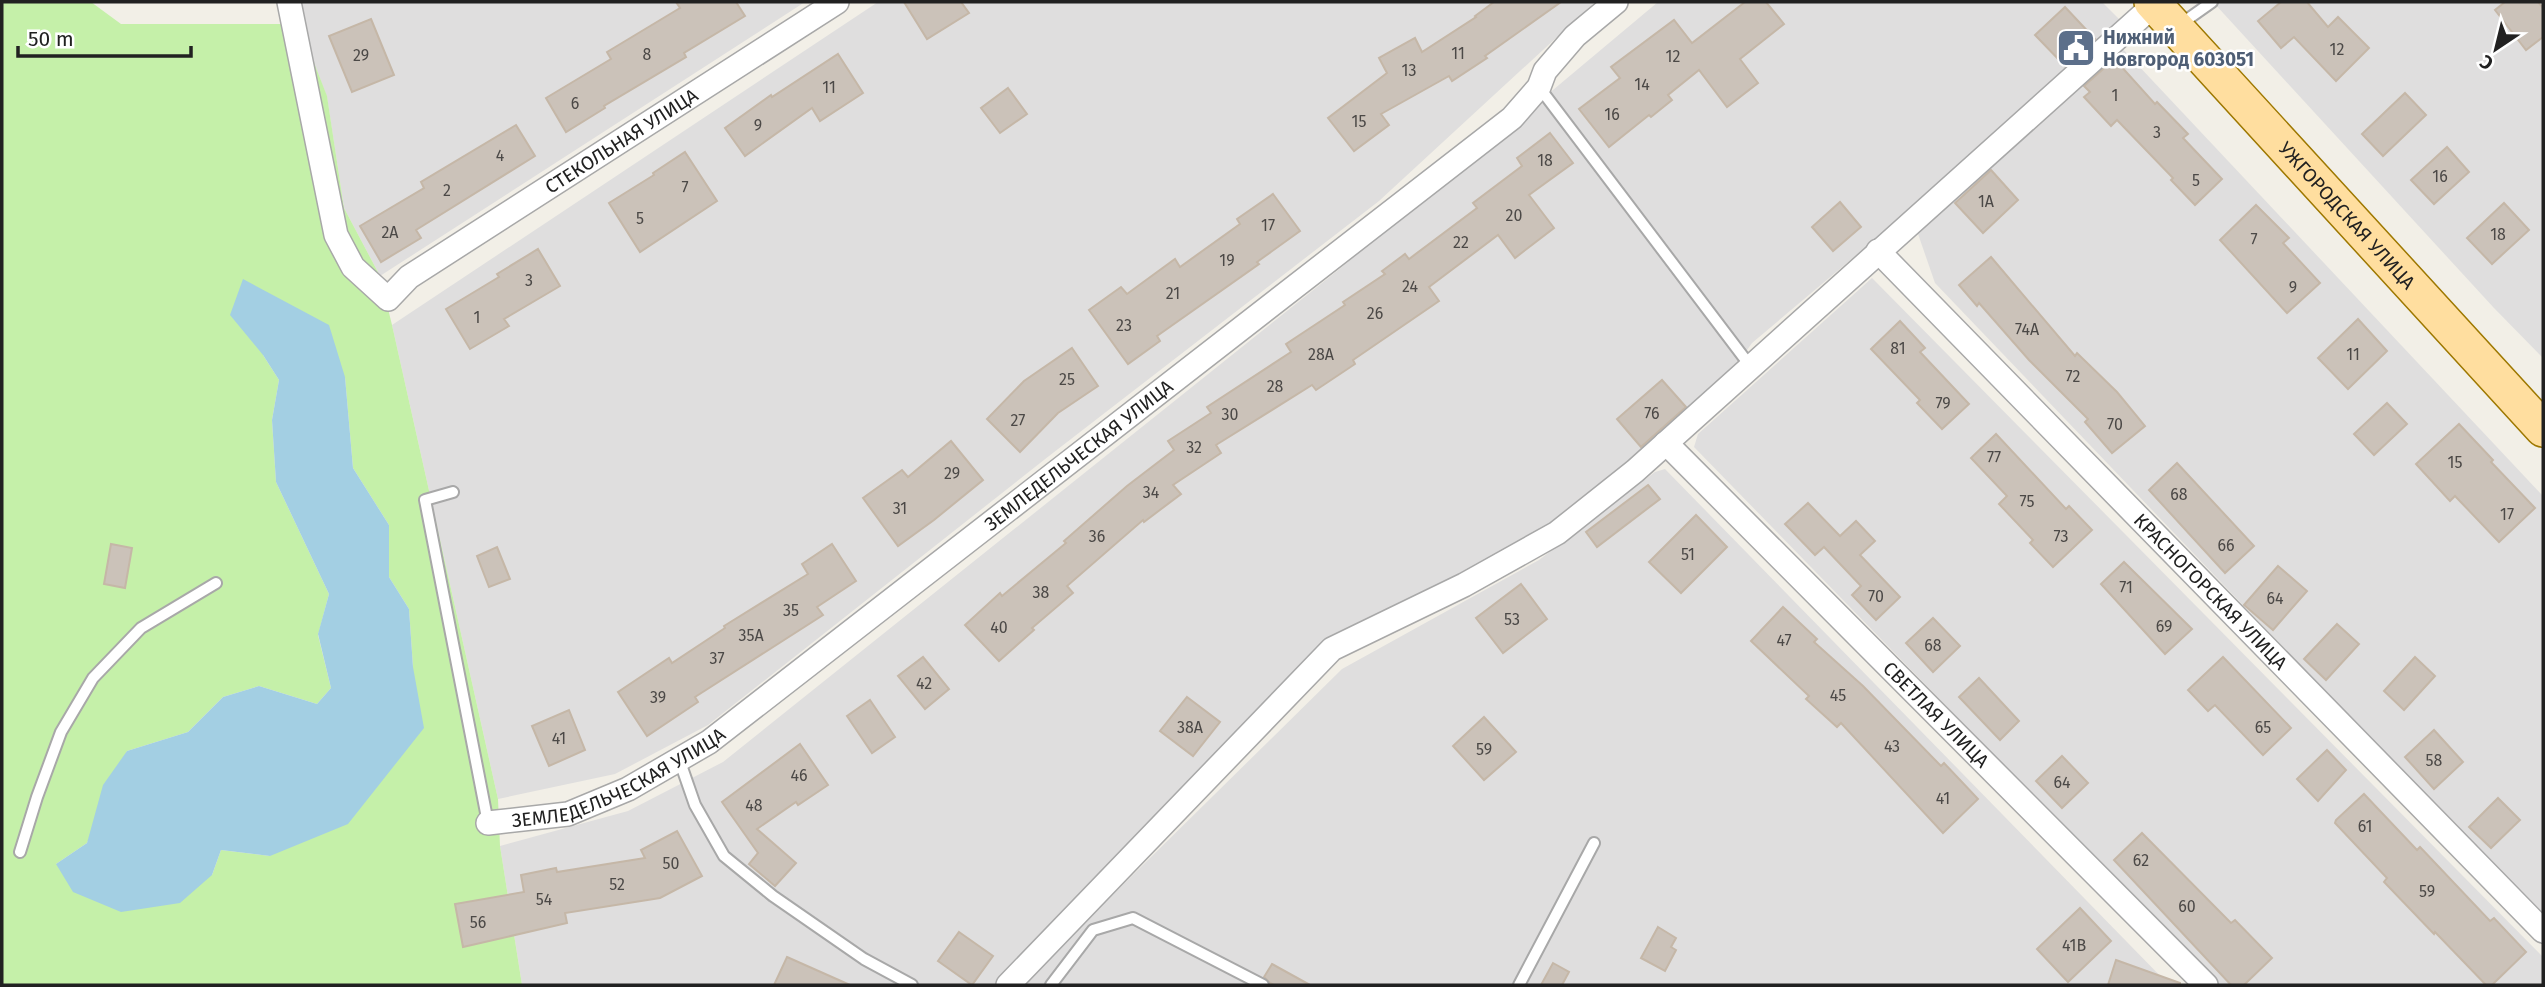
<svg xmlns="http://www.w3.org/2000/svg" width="2545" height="987" font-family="'Fira Sans',sans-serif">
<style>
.residential{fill:#dfdede}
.grass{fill:#c5f0a9;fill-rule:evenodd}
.water{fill:#a3cfe3}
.building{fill:#cbc2b9;stroke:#c5b7a7;stroke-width:2}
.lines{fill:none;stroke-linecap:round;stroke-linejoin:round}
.service-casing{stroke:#a8a8a8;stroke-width:14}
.minor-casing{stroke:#a8a8a8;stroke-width:26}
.primary-casing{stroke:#9e7800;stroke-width:38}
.service{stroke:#fff;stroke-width:10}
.minor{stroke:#fff;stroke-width:23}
.primary{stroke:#ffde9f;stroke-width:35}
.labels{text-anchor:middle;stroke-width:5;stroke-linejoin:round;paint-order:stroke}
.number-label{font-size:16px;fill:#4c4947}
.service-label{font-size:19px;font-weight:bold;fill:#4e5e75;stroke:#fff;text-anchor:start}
.street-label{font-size:19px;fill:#212121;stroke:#fff}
</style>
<rect width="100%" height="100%" fill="#f2efe7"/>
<g class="residential">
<polygon points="291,2 805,2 380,276 344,208 327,97"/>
<polygon points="878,2 1595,2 1379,201 1049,456 708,725 615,774 498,799 392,325"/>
<polygon points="1658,2 2102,2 2120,20 2103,47 1752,343 1719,389 1550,532 1406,601 1248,722 995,985 522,985 500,846 628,811 723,762 1337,271"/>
<polygon points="2213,2 2543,2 2543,358 2494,308"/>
<polygon points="2120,46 2543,496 2543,919 1935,283 1917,231"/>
<polygon points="1872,278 2543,957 2543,985 2218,985 1694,447 1698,434"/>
<polygon points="1665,469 2169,985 1021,985 1342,669 1539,560 1655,472"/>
</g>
<path class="grass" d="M2,2H91L121,24H299L327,96L344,208L380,276L392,325L498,799L500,846L522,985H2ZM263,355L345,377L353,468L389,525V577L409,609L413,667L270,856L221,850L212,875L56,864L87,843L127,751L188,732L223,697L259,686L317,704L331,688L318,635L329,594L276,482L272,420L279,380Z"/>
<polygon class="water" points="243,279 329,325 345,377 353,468 389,525 389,577 409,609 413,667 424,728 348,824 270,856 221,850 212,875 180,903 121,912 73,892 56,864 87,843 103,785 127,751 188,732 223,697 259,686 317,704 331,688 318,634 329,594 276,482 272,420 279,380 263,355 230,315"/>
<g class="building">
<polygon points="676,2 736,2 745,16 684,53 686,57 604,106 605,108 566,132 546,98 611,59 607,52 680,8"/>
<polygon points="904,2 961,2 969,13 927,39"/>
<polygon points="1494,2 1561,2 1485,56 1487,58 1452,81 1449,76 1381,114 1389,125 1354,151 1328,118 1387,73 1379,58 1415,38 1422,52 1476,17 1475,16"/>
<polygon points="1745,2 1766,2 1784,24 1740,59 1758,83 1727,107 1699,70 1668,95 1672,100 1651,117 1649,115 1609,147 1579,109 1620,78 1611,67 1674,20 1692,43"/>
<polygon points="2281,2 2307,2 2328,27 2338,17 2369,48 2336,81 2294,37 2281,48 2258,21"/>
<polygon points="2505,2 2538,2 2543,8 2543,37 2526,50 2495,10"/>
<polygon points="2065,7 2095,39 2065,66 2035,35"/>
<polygon points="371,19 394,75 352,92 329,36"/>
<polygon points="838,54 863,93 820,121 812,108 745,156 725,128 771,95 772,97"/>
<polygon points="2112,61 2117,67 2120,65 2155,104 2157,102 2188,134 2183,138 2222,179 2195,205 2171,180 2173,178 2117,120 2111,126 2084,97 2090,92 2084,86"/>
<polygon points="1008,88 1027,114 1000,133 981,108"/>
<polygon points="2405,93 2426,115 2383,156 2362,134"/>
<polygon points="516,125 535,156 416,230 421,238 381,262 360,226 424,188 421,182"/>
<polygon points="1550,133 1573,163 1529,195 1554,228 1515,258 1498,235 1429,287 1439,301 1353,360 1355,364 1316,390 1312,385 1216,445 1221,453 1173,485 1181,494 1144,522 1143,520 1067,586 1073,593 1032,628 1034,630 999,661 965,625 1000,593 1002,596 1066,543 1064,541 1127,486 1174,450 1168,441 1211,413 1207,407 1291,352 1286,344 1345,305 1343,302 1385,274 1382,271 1405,254 1409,259 1477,208 1473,203 1522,166 1517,158"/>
<polygon points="2447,147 2469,172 2434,204 2411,180"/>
<polygon points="685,152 717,201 640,252 609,203 654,175 653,173"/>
<polygon points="1991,170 2018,200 1983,233 1955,203"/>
<polygon points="1273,194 1300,231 1257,262 1259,264 1157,336 1160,341 1128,364 1089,310 1121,287 1127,294 1175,259 1180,267 1240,224 1237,219"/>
<polygon points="1840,202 1861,227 1833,251 1812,227"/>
<polygon points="2504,203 2529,230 2492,264 2467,238"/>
<polygon points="2256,205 2289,238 2283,243 2320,283 2287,313 2220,240"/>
<polygon points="538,249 560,286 504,319 509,326 470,349 446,309 499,277 497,274"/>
<polygon points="1991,257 2075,356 2077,353 2117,392 2145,426 2112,453 2085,422 2088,419 2029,360 1979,303 1977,306 1959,285"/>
<polygon points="2358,319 2387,351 2348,389 2318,358"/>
<polygon points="1900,321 1925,348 1920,352 1969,404 1942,429 1917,403 1920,400 1871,349"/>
<polygon points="1072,348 1098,386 1058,413 1020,452 987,419 1024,381"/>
<polygon points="1662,380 1686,407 1641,447 1617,419"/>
<polygon points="2387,403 2407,424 2374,455 2354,434"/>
<polygon points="2459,424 2493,460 2491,462 2535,508 2499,542 2455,496 2450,501 2416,464"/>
<polygon points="1996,434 2066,509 2069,506 2092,530 2053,567 2030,543 2033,540 1999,504 2007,496 1971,458"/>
<polygon points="951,441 983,480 934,520 898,546 863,498 902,470 908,477"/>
<polygon points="2177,463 2254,546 2225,573 2149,490"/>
<polygon points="1648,485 1660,499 1597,547 1586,532"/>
<polygon points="1808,503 1840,536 1856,521 1875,541 1860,555 1900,597 1876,620 1852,595 1861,586 1824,547 1815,555 1785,524"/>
<polygon points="1696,515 1727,547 1681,593 1649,562"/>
<polygon points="111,544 132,548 125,588 104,584"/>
<polygon points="832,544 856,581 817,607 823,615 695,697 698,702 647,736 618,692 669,658 672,663 725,628 724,626 808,574 802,564"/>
<polygon points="497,547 510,579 489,587 477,556"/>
<polygon points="2124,562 2192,629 2165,654 2101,584"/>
<polygon points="2278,566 2307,591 2273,630 2244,605"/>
<polygon points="1521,584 1547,619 1503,653 1476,618"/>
<polygon points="1783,607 1817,639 1814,642 1863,686 1941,766 1944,763 1978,799 1943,833 1841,723 1837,727 1806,699 1809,696 1751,641"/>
<polygon points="1933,618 1960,646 1933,672 1906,643"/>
<polygon points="2337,624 2359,644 2326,680 2304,659"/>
<polygon points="923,657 949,689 925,709 898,676"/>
<polygon points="2223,657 2291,728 2263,755 2215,705 2208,711 2188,690"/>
<polygon points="2415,657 2435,676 2404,710 2384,691"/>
<polygon points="1979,678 2019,721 2000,740 1959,697"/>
<polygon points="1187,697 1220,722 1193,756 1160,731"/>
<polygon points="870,700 895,737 872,753 847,716"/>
<polygon points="569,710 585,750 549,766 532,726"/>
<polygon points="1484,717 1516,752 1484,780 1453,746"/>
<polygon points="2434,730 2463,762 2434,789 2405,757"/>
<polygon points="800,744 828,785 798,805 796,802 757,829 796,863 775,886 749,864 758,853 722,802"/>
<polygon points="2327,750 2346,770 2318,801 2297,779"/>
<polygon points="2062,756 2088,783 2062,808 2036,781"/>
<polygon points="2364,794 2417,850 2420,847 2490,921 2494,918 2526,952 2492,985 2486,985 2435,932 2434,934 2384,882 2387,878 2335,823 2336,820"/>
<polygon points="2498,798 2520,820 2491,848 2469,827"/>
<polygon points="677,831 702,876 660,898 565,913 567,923 463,947 455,904 524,892 521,875 556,868 557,872 645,858 641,850"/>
<polygon points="2142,833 2231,923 2235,920 2272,958 2244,985 2231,985 2114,860"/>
<polygon points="2080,908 2111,941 2068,982 2037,949"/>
<polygon points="1658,927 1676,938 1671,947 1676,950 1665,971 1641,958"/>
<polygon points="959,932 993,956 972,985 938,961"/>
<polygon points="787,957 850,985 774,985"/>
<polygon points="2116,960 2180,983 2180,985 2108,985"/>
<polygon points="1553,963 1569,972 1562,985 1541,985"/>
<polygon points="1272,964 1310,985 1274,985 1270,983 1264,977"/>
</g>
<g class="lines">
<g class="service-casing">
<g id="service">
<polyline points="2178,26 2212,2"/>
<polyline points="1539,87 1751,367"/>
<polyline points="453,492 425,500 488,823"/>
<polyline points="679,759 695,805 724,856 773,896 864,959 912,985"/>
<polyline points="20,852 37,797 61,732 93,678 141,628 216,583"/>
<polyline points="1051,985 1093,930 1133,918 1263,985"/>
<polyline points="1519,985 1594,843"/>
</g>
</g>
<g class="minor-casing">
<g id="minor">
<path id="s1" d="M289,2L336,235L353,267L388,299L409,277L837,2"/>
<path id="s2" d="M1878,251L2543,931"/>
<path id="s3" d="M1666,443L2206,985"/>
<path id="s4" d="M488,823L568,814L628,789L709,742L1512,118L1539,87L1545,71L1575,36L1616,2"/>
<polyline points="1008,985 1332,649 1464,585 1557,533 1635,471 2155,4"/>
</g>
</g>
<g class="primary-casing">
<g id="primary">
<path id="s5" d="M2152,2L2543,429"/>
</g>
</g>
<use href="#service" class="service"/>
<use href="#minor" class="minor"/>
<use href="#primary" class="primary"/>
</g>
<defs>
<g id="civic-square" transform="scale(2.0125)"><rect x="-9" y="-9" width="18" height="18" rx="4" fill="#5c6f8a" stroke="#fff"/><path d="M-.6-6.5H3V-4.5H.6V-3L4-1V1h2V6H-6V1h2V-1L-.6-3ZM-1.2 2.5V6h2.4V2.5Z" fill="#fff"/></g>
</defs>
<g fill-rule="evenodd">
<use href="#civic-square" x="2076" y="48"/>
</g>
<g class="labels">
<g class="number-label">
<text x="2337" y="55">12</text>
<text x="1458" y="59">11</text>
<text x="647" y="60">8</text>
<text x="361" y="61">29</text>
<text x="1673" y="62">12</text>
<text x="1409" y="76">13</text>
<text x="1642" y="90">14</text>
<text x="829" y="93">11</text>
<text x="2115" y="101">1</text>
<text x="575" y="109">6</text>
<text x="1612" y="120">16</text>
<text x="1359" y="127">15</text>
<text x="758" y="131">9</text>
<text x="2157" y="138">3</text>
<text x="500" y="161">4</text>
<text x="1545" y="166">18</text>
<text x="2440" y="182">16</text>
<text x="2196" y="186">5</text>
<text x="685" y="193">7</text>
<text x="447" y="196">2</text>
<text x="1986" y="207">1А</text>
<text x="1514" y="221">20</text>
<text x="640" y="224">5</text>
<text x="1268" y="231">17</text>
<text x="390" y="238">2А</text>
<text x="2498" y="240">18</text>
<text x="2254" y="245">7</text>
<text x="1461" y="248">22</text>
<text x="1227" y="266">19</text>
<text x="529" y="286">3</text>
<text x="1410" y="292">24</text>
<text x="2293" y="293">9</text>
<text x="1173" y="299">21</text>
<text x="1375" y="319">26</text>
<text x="477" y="323">1</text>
<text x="1124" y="331">23</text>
<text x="2027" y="335">74А</text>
<text x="1898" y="354">81</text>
<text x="1321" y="360">28А</text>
<text x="2353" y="360">11</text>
<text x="2073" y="382">72</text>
<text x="1067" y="385">25</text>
<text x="1275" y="392">28</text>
<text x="1943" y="409">79</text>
<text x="1652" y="419">76</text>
<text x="1230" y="420">30</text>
<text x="1018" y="426">27</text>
<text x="2115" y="430">70</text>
<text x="1194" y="453">32</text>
<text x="1994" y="463">77</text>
<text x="2455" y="468">15</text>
<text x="952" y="479">29</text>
<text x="1151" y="498">34</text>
<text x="2179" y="500">68</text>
<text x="2027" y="507">75</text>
<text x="900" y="514">31</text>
<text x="2507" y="520">17</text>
<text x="1097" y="542">36</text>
<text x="2061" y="542">73</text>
<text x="2226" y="551">66</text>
<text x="1688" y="560">51</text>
<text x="2126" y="593">71</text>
<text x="1041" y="598">38</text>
<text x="1876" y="602">70</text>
<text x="2275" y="604">64</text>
<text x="791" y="616">35</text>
<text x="1512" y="625">53</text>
<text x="2164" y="632">69</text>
<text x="999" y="633">40</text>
<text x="751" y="641">35А</text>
<text x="1784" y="646">47</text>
<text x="1933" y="651">68</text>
<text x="717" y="664">37</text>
<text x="924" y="689">42</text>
<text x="1838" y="701">45</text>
<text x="658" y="703">39</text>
<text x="1190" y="733">38А</text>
<text x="2263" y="733">65</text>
<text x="559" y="744">41</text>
<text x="1892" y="752">43</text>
<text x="1484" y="755">59</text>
<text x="2434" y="766">58</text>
<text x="799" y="781">46</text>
<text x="2062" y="788">64</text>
<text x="1943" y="804">41</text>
<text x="754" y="811">48</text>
<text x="2365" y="832">61</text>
<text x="2141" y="866">62</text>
<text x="671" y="869">50</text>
<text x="617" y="890">52</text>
<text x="2427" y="897">59</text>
<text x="544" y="905">54</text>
<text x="2187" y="912">60</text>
<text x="478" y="928">56</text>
<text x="2074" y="951">41В</text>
</g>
<g class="service-label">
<text x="2103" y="44">Нижний<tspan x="2103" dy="22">Новгород 603051</tspan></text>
</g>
<g class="street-label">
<text dy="7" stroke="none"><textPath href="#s1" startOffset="604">СТЕКОЛЬНАЯ УЛИЦА</textPath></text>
<text dy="7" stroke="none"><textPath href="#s5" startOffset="289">УЖГОРОДСКАЯ УЛИЦА</textPath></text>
<text dy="7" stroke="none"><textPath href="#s4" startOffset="707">ЗЕМЛЕДЕЛЬЧЕСКАЯ УЛИЦА</textPath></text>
<text dy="7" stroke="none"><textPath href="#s2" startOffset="476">КРАСНОГОРСКАЯ УЛИЦА</textPath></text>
<text dy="7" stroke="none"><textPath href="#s3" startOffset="383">СВЕТЛАЯ УЛИЦА</textPath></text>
<text dy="7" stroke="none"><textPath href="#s4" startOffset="140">ЗЕМЛЕДЕЛЬЧЕСКАЯ УЛИЦА</textPath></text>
</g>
</g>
<rect width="2545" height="987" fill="none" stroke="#212121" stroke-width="7"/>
<g transform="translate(2496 49) rotate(215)" stroke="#ffffff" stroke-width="5" paint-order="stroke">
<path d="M0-5L12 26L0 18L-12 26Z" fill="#212121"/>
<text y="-10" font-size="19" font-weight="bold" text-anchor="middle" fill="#212121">С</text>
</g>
<path d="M18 46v10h173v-10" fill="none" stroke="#212121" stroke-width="3.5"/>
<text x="28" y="46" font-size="21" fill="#212121" stroke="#ffffff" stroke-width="5" paint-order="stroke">50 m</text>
</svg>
